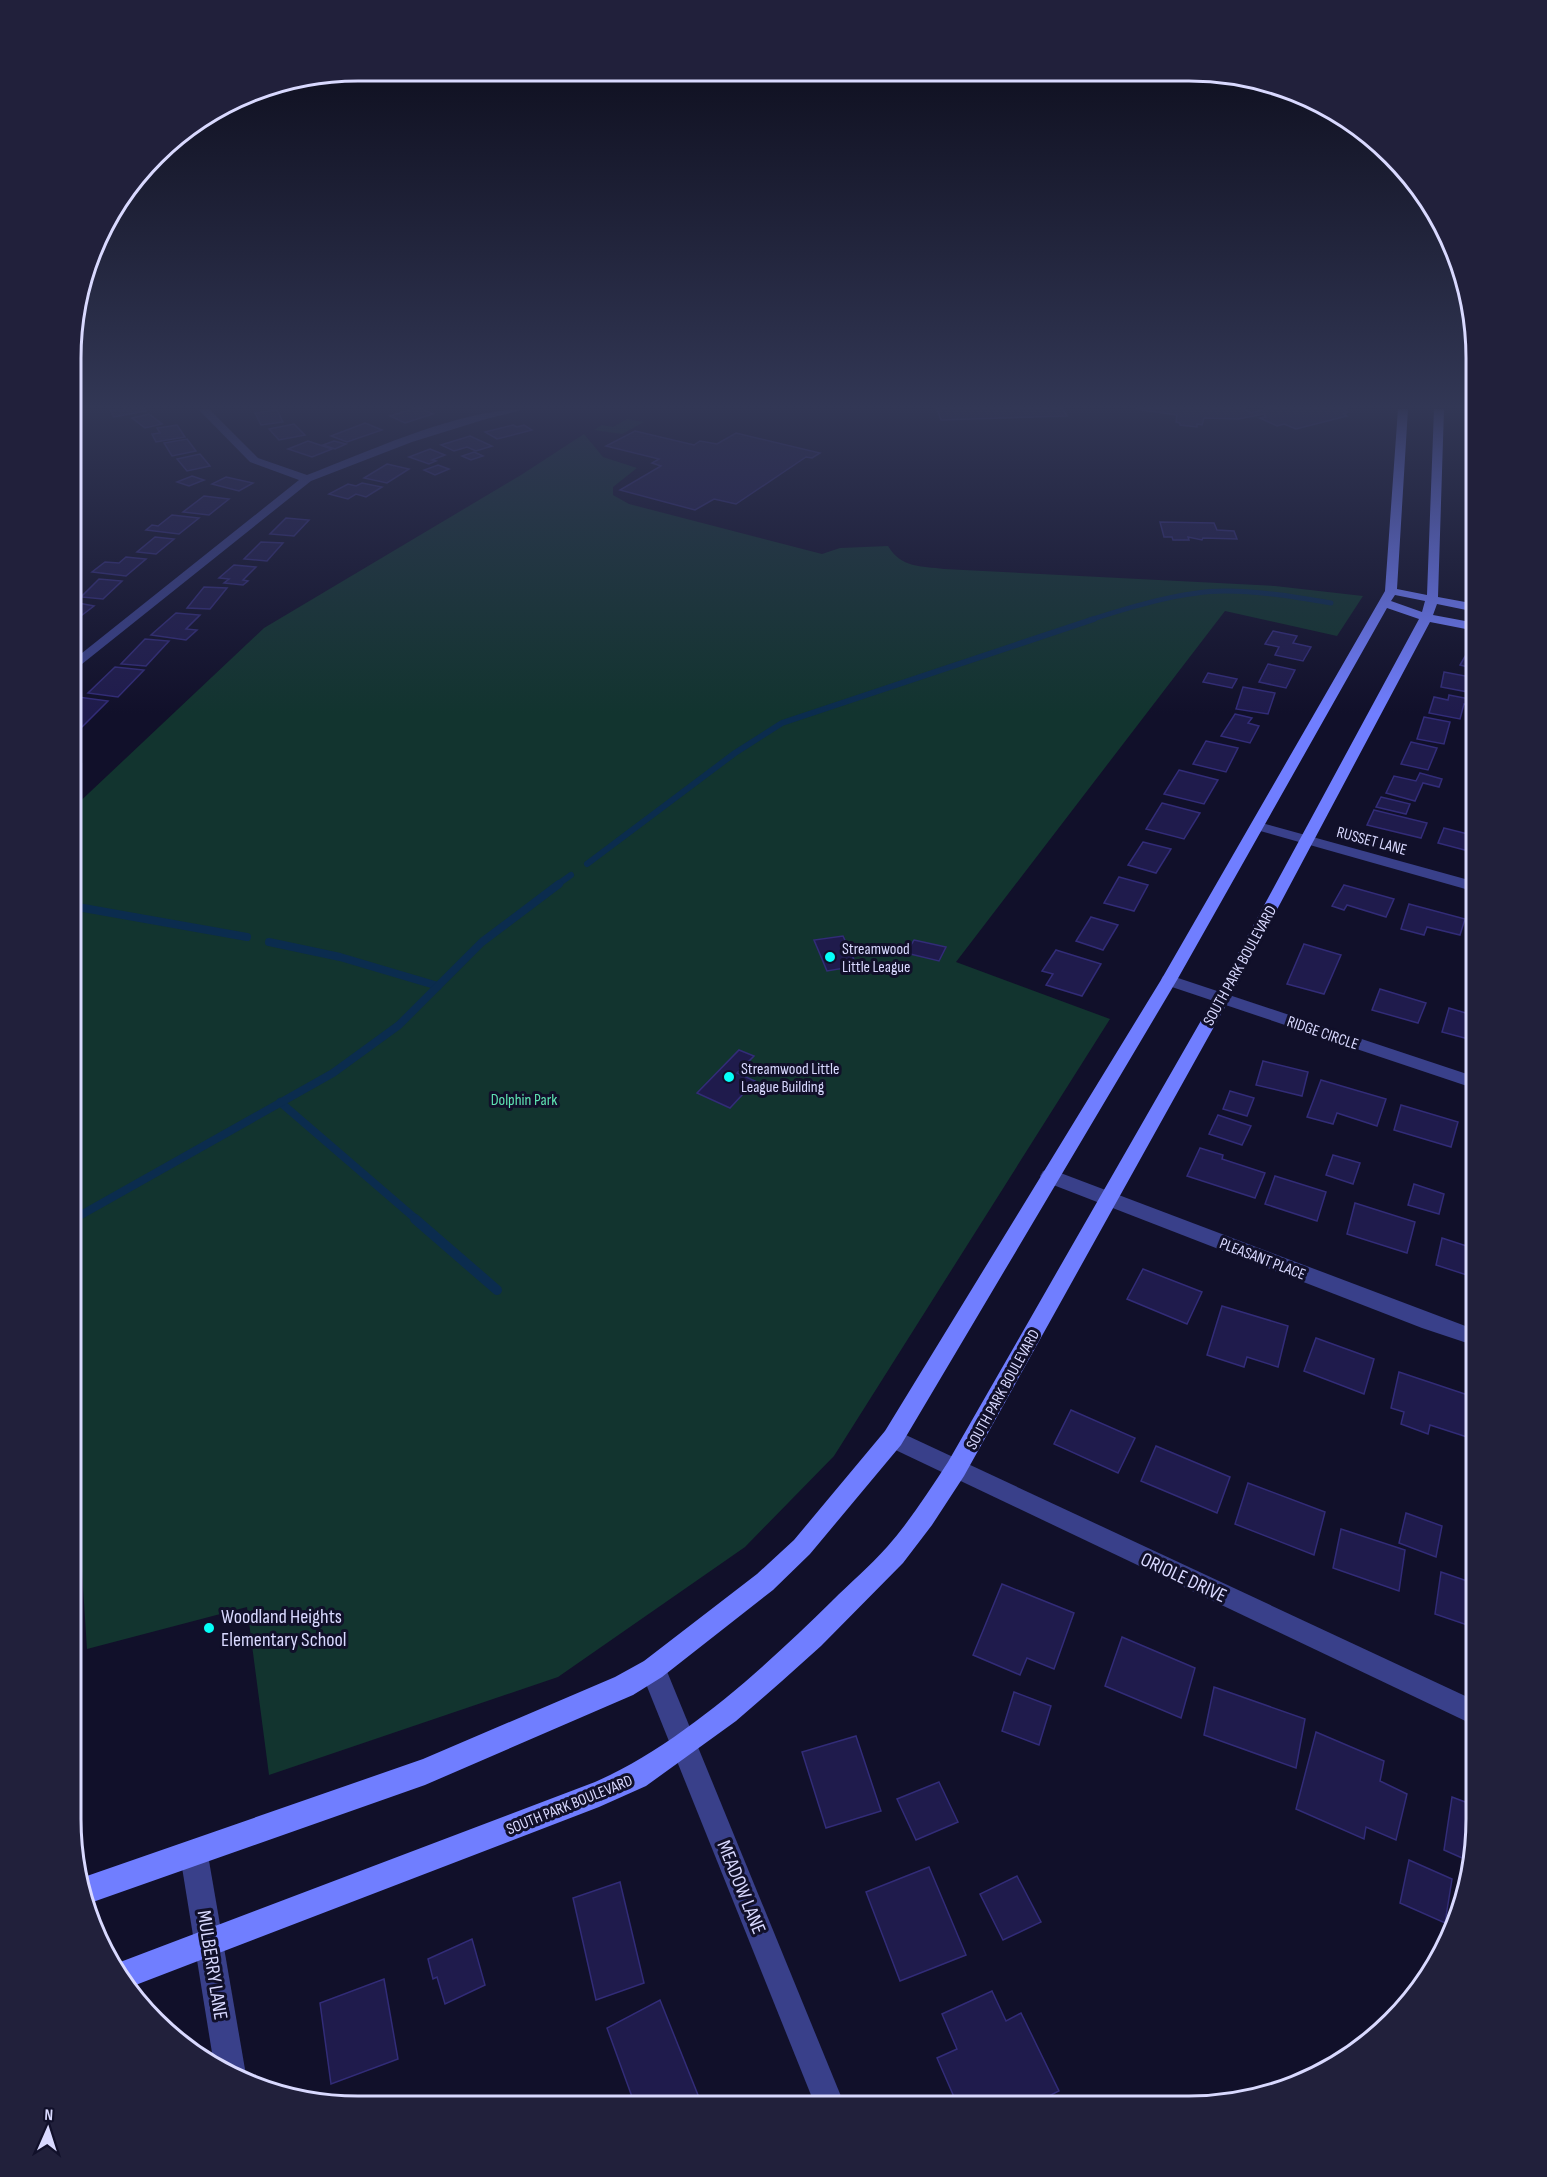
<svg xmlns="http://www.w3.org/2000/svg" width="1547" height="2177" font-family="'Sofia Sans Condensed',sans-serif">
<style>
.green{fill:#12342f}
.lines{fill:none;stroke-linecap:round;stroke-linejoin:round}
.stream-far3{stroke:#0b2c4e;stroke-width:5}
.stream-far2{stroke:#0b2c4e;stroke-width:6}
.stream-far1{stroke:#0b2c4e;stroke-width:8}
.stream{stroke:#0b2c4e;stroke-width:10}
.building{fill:#1f1b4c;stroke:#322c78;stroke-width:1.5}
.street{fill:#39408a;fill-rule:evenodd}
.secondary{fill:#707eff;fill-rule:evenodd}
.poi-dot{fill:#05fff9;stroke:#11102a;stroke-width:2}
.labels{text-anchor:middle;stroke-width:6;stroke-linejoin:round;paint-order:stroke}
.street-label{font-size:16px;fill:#d9d9ff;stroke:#11102a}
.poi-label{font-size:16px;fill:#d9d9ff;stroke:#11102a;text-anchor:start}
.park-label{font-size:16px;fill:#5fe4b3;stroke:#11102a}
.near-street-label{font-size:20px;fill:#d9d9ff;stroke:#11102a}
.near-poi-label{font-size:20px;fill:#d9d9ff;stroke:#11102a;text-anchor:start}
.rim{fill:none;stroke:#d9d9ff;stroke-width:3}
</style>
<rect width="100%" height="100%" fill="#11102a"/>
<g class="green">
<polygon points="627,419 644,422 622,434 594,430 602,425 613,427"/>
<path d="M584,434L603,457L637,468L613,487V495L629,504L822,554L840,548L888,546C901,568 921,566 944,569L1275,586L1363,596L1337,636L1225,611L956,962L1110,1019L834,1456L745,1547L558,1677L269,1775L247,1607L87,1649L71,1402L72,809L264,628L521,475Z"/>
</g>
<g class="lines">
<path class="stream-far3" d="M1090,620C1130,607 1183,591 1225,591C1261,591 1296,597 1331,603"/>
<g class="stream-far2">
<polyline points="587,864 735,753 782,723 1094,619"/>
<polyline points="557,885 571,875"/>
</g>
<g class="stream-far1">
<polyline points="72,906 247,937"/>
<polyline points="269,942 340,957 438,986"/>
<polyline points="280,1102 417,1220"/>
<polyline points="72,1220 333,1073 399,1025 482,942 559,884"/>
</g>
<g class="stream">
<polyline points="415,1219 497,1290"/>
<polyline points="72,1220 74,1219"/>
</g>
</g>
<g class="building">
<polygon points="145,409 146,411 114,417 110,410"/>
<polygon points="413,409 422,409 433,414 405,423 390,416"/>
<polygon points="937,409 1063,409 1067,416 941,420"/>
<polygon points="1135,409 1244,409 1251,413 1265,409 1347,409 1343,410 1348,412 1343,414 1347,416 1296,429 1284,424 1277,426 1260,418 1266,417 1264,414 1238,419 1204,418 1202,425 1197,424 1197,427 1180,425 1180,423 1176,422 1177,415"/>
<polygon points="277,410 283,422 261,425 255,413"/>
<polygon points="149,414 162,424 145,428 132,418"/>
<polygon points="365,423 382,430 347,442 331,436"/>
<polygon points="294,424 305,435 279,440 269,429"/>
<polygon points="177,425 185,437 156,442 152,434 160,433 157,428"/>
<polygon points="513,425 517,427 524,425 532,430 497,439 485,432"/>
<polygon points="635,431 694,445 700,441 717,444 736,433 820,453 812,458 806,457 736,504 714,499 695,510 620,490 661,466 652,463 659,459 606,446"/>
<polygon points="470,436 492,446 476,451 467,447 454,451 441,445"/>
<polygon points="187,439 196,451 172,456 164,443"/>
<polygon points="308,441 332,449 312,457 288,449"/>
<polygon points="334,441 346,444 335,449 323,445"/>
<polygon points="430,449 445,455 432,460 436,461 429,464 409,457"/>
<polygon points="474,452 483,456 471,460 462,456"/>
<polygon points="200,454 210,466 187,471 177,459"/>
<polygon points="387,464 409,469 387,483 364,478"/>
<polygon points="438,465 449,469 435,475 424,470"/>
<polygon points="192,476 204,480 189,486 177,482"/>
<polygon points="226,477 253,483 239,491 212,484"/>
<polygon points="362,483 382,487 366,497 356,494 348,499 329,494 348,484 356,486"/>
<polygon points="204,496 229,499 209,515 183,512"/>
<polygon points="1468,509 1476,510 1476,522 1471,521"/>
<polygon points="172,515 199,518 179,534 146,530 152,525 158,526"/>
<polygon points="286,518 309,520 294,536 270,534"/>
<polygon points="1160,522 1214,523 1217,530 1234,531 1237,539 1203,538 1202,540 1188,537 1189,540 1173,540 1172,537 1164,537"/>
<polygon points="1469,530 1476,530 1476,546 1473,546"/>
<polygon points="155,537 174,539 156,554 137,552"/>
<polygon points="261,542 283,543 267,561 244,559"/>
<polygon points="126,557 146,559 126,576 92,572 105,562 119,563"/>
<polygon points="234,565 256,567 243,580 248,581 243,585 224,583 229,579 219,578"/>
<polygon points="99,579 122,581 103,599 81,597"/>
<polygon points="204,587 227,588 210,609 187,608"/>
<polygon points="73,602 94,606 73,622"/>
<polygon points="176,613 200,615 186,629 197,630 186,640 151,635"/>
<polygon points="1273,631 1297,636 1293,643 1311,647 1303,661 1275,655 1279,647 1265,644"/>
<polygon points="145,639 169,641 146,666 121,664"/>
<polygon points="1471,646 1476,647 1476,669 1460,665"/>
<polygon points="1268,664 1295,670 1286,688 1259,682"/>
<polygon points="115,667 144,670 118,697 88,693"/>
<polygon points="1444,672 1476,678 1476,686 1469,685 1468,692 1441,687"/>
<polygon points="1208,673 1237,679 1232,688 1203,682"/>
<polygon points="1243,687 1275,693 1268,714 1236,709"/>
<polygon points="1449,695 1475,700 1473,706 1464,704 1460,719 1429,713 1434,697 1448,700"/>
<polygon points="78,697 108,701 82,727 72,726 72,702"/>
<polygon points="1235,714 1252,718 1248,723 1259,726 1250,743 1221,736"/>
<polygon points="1424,717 1450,722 1444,744 1417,739"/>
<polygon points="1206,741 1238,748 1226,772 1193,764"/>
<polygon points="1411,742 1437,748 1428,770 1401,764"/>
<polygon points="1179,770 1218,780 1204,804 1164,794"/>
<polygon points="1420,773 1442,779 1439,787 1423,783 1415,801 1386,793 1394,776 1416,781"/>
<polygon points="1381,797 1410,804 1406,814 1376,807"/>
<polygon points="1162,803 1200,813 1184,839 1146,829"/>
<polygon points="1374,810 1427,823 1421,838 1367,825"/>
<polygon points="1444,828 1476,836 1476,853 1438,843"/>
<polygon points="1143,842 1171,849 1156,873 1128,865"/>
<polygon points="1119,877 1148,885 1134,911 1104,903"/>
<polygon points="1344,885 1394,899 1386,917 1347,905 1344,910 1332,906"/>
<polygon points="1409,904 1465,919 1460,935 1427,927 1424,935 1401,929"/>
<polygon points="1091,917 1118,925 1103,950 1076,941"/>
<polygon points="843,936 857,966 827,971 814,940"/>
<polygon points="914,940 946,947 939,961 906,953"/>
<polygon points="1304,944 1341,955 1324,994 1287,984"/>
<polygon points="1056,950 1101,964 1082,996 1046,985 1053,974 1042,971"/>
<polygon points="1380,989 1426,1003 1418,1023 1372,1010"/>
<polygon points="1449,1008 1476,1016 1476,1041 1442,1032"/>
<polygon points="739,1050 754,1056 737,1073 755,1081 730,1108 697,1093"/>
<polygon points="1263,1061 1308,1072 1302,1096 1256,1085"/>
<polygon points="1321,1080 1386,1099 1377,1126 1337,1113 1333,1124 1307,1117"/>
<polygon points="1230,1091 1254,1098 1247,1116 1223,1109"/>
<polygon points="1401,1105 1458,1122 1451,1147 1394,1130"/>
<polygon points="1218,1115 1251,1126 1242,1145 1209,1134"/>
<polygon points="1474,1130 1476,1130 1476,1159 1466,1156"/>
<polygon points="1200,1148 1223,1155 1222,1159 1265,1173 1255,1198 1187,1176"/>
<polygon points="1333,1155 1360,1163 1353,1184 1326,1175"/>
<polygon points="1275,1176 1326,1192 1317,1221 1265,1204"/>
<polygon points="1414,1184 1444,1194 1439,1214 1408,1205"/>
<polygon points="1355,1203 1415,1222 1407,1253 1347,1234"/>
<polygon points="1442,1238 1476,1249 1476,1278 1436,1265"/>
<polygon points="1143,1269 1202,1292 1187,1324 1127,1299"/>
<polygon points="1222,1306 1288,1326 1278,1367 1247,1357 1244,1367 1207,1355"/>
<polygon points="1316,1338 1374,1359 1364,1394 1304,1371"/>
<polygon points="1399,1372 1474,1397 1467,1437 1430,1425 1428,1434 1401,1424 1404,1412 1391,1408"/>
<polygon points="1071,1410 1135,1438 1118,1473 1054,1444"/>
<polygon points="1156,1446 1230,1477 1217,1513 1141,1481"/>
<polygon points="1248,1483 1325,1512 1314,1555 1235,1524"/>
<polygon points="1406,1513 1442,1526 1436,1557 1399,1543"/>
<polygon points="1341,1529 1405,1550 1399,1591 1333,1568"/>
<polygon points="1441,1572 1476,1584 1476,1628 1435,1614"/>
<polygon points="1002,1584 1074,1613 1054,1669 1027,1658 1020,1675 973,1655"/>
<polygon points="1122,1637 1195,1668 1181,1718 1105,1686"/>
<polygon points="1214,1687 1305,1719 1296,1768 1204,1735"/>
<polygon points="1014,1692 1051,1706 1039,1745 1002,1731"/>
<polygon points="1316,1732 1384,1761 1380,1781 1407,1794 1396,1840 1366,1827 1364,1839 1296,1809"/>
<polygon points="856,1736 881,1811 826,1828 802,1752"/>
<polygon points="939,1782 958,1822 916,1840 897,1799"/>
<polygon points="1452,1797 1476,1806 1476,1838 1467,1883 1469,1861 1444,1850"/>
<polygon points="1409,1860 1452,1879 1445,1923 1400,1903"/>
<polygon points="929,1867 966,1955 900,1981 866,1892"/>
<polygon points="1017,1876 1041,1922 1003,1940 980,1894"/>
<polygon points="620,1882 644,1983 596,2000 573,1898"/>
<polygon points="472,1939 485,1985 445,2004 437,1977 433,1979 428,1959"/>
<polygon points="384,1979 398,2059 331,2084 320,2003"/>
<polygon points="992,1991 1006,2021 1021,2013 1059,2091 1029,2106 958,2106 937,2058 957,2049 942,2014"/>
<polygon points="660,2000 702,2105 635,2105 607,2028"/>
</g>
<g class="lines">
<g class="street">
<path d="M198,409H209L258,458L307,475C370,451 459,409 526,409L486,419L412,442L311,481L72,672V661L299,480L250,462Z"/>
<polygon points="1258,822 1476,882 1476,892 1253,829 1251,826"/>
<polygon points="1169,975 1476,1077 1476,1089 1163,984 1161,980 1163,976"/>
<polygon points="1050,1169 1476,1330 1476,1346 1422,1328 1043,1181 1040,1176 1043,1171"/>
<polygon points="893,1429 1476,1701 1476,1726 885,1445 882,1438 885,1431"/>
<polygon points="653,1657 662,1661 666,1669 845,2106 815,2105 640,1669 644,1661"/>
<polygon points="194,1841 204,1845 208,1855 246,2075 243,2082 214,2065 180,1855 184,1845"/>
</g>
<path class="secondary" d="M1398,409H1408L1397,589L1427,595L1434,409H1444L1438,597L1476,604V612L1437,604L1433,615L1476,623V631L1430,622L1230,998L964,1476L932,1525L903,1563L821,1646L782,1681L736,1721L646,1786L599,1807L133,1986L115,1964L595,1782C681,1744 765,1667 832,1601C850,1583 870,1566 887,1547C910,1521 929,1491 948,1462L1214,998L1419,619L1387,608L1177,980L901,1445L810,1554L773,1590L662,1677L633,1695L425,1785L90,1903L84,1877L423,1759L615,1677L644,1661L757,1574L794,1540L885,1431L1161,980L1385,591ZM1395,595L1425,601L1422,612L1391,601Z"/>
</g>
<linearGradient id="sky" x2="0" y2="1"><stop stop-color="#090917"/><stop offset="0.57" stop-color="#323755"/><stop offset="1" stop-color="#323755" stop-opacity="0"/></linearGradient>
<rect width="1547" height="714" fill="url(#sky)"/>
<g class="poi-dot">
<circle cx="830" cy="957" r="6"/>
<circle cx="729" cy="1077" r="6"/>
<circle cx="209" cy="1628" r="6"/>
</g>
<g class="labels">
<g class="street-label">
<text transform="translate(1372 840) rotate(15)" y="6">RUSSET LANE</text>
<text transform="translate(1239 965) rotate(-61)" y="6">SOUTH PARK BOULEVARD</text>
<text transform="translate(1323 1032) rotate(19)" y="6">RIDGE CIRCLE</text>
<text transform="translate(1263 1258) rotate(21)" y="6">PLEASANT PLACE</text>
<text transform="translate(1002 1389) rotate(-61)" y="6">SOUTH PARK BOULEVARD</text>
<text transform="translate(569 1804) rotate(-22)" y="6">SOUTH PARK BOULEVARD</text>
</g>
<g class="poi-label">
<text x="842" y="954">Streamwood<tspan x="842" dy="18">Little League</tspan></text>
<text x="741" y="1074">Streamwood Little<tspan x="741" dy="18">League Building</tspan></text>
</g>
<g class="park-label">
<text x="524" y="1105">Dolphin Park</text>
</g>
<g class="near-street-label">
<text transform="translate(1184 1577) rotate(25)" y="7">ORIOLE DRIVE</text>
<text transform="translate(742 1887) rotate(68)" y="7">MEADOW LANE</text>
<text transform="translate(213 1965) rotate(81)" y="7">MULBERRY LANE</text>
</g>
<g class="near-poi-label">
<text x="221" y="1623">Woodland Heights<tspan x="221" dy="23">Elementary School</tspan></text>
</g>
</g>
<path d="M0 0H1547V2177H0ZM358 81H1189A277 277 0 0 1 1466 358V1819A277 277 0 0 1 1189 2096H358A277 277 0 0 1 81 1819V358A277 277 0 0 1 358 81Z" fill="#21203b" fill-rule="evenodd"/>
<path class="rim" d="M358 81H1189A277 277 0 0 1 1466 358V1819A277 277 0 0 1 1189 2096H358A277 277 0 0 1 81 1819V358A277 277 0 0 1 358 81Z"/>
<g transform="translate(48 2129) rotate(3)" stroke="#11102a" stroke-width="4.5" paint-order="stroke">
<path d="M0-4.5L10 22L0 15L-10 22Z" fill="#d9d9ff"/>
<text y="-9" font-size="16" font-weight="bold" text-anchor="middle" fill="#d9d9ff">N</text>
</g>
</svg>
